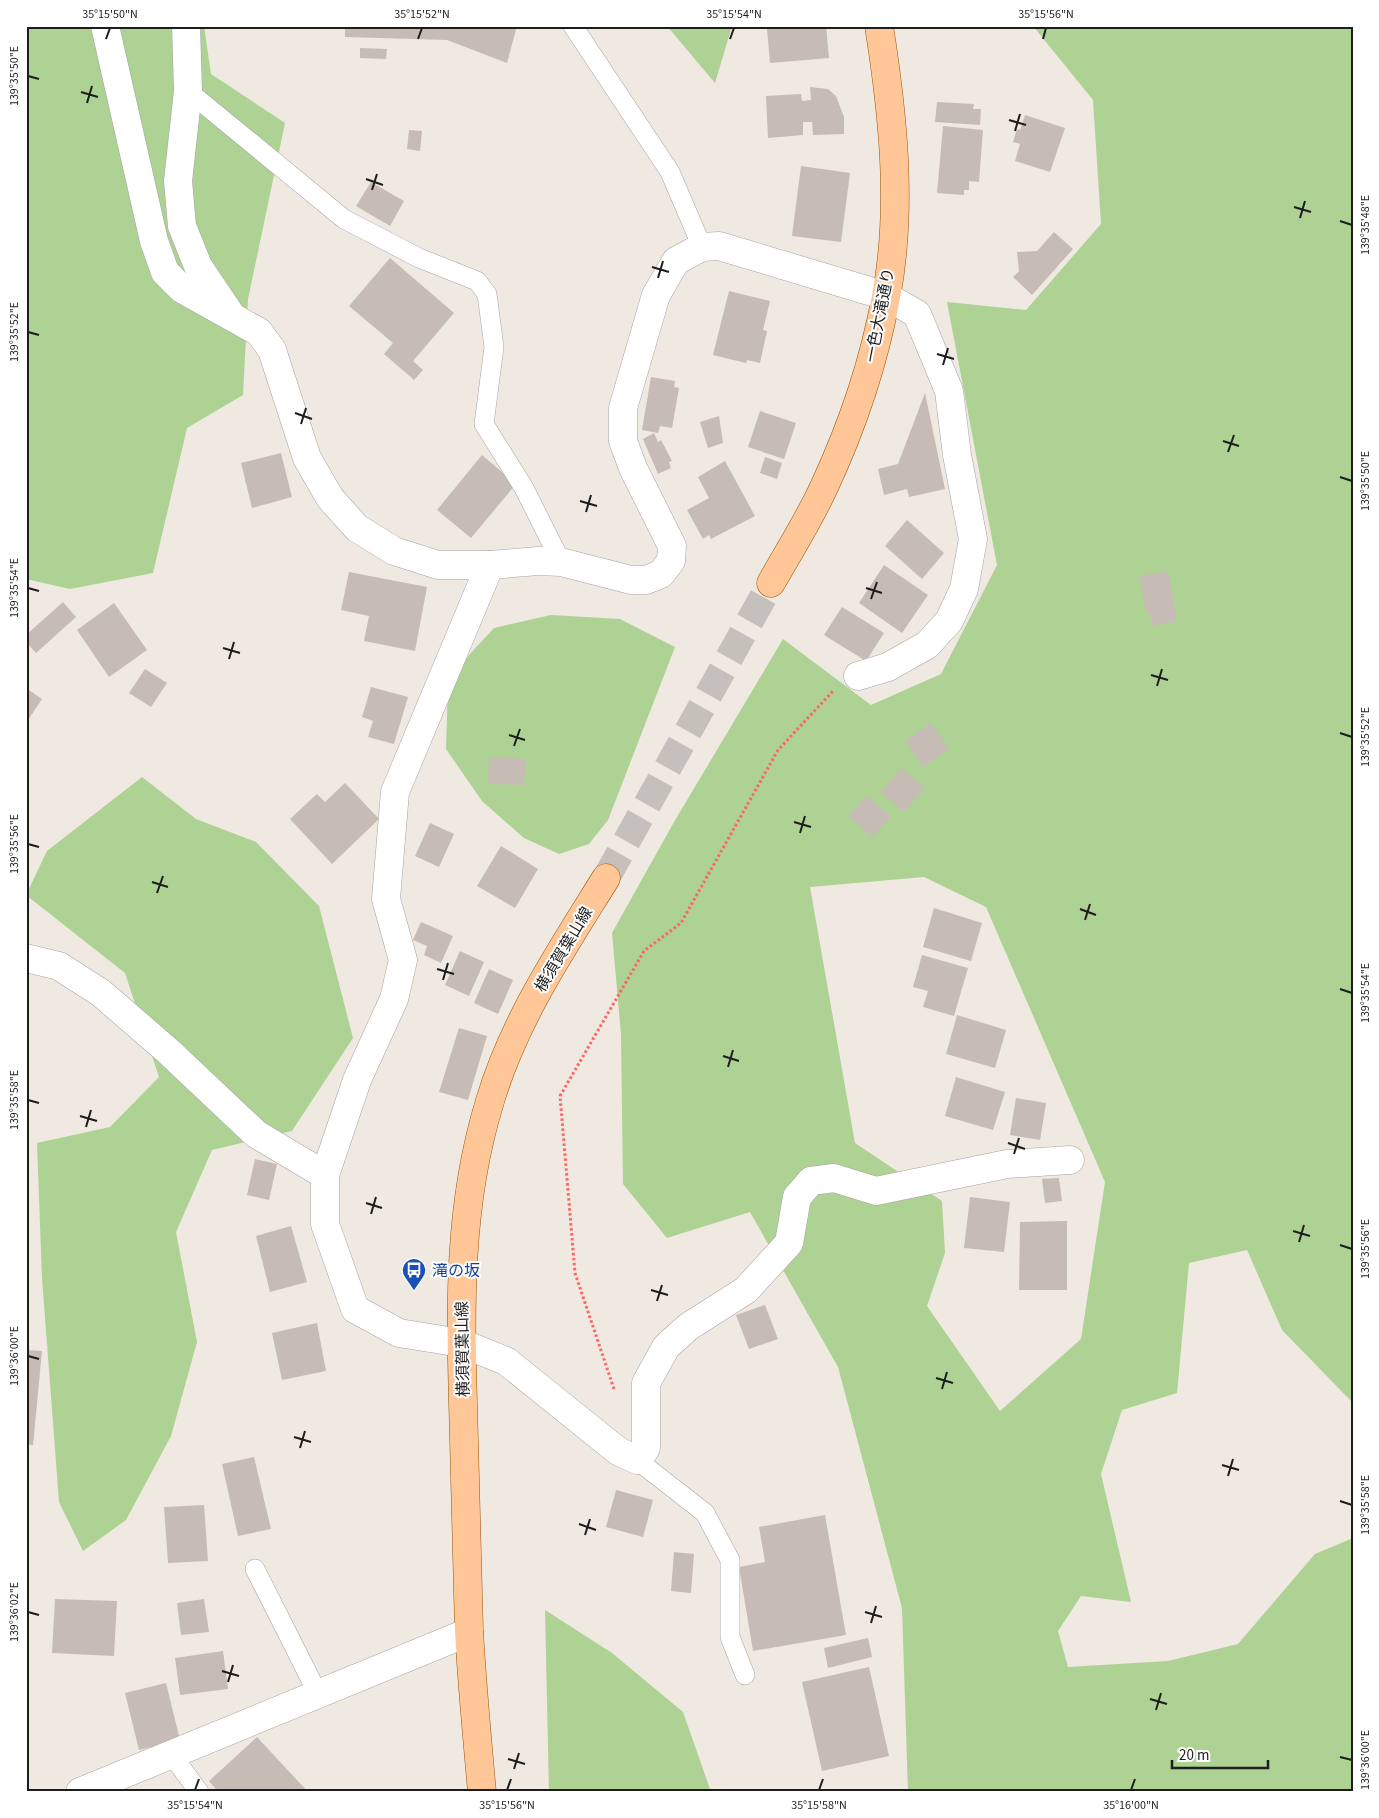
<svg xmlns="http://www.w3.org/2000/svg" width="1379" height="1818" font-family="'Source Sans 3','Noto Sans JP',sans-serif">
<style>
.forest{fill:#add293;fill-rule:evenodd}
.building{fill:#c7bbb5}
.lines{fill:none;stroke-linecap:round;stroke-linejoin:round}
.primary-tunnel{stroke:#c5c0bb;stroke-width:28;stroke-dasharray:28 14;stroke-linecap:butt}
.service-casing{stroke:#a4a4a4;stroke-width:20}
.minor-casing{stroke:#a4a4a4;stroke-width:29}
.tertiary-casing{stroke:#a4a4a4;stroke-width:29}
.primary-casing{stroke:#975300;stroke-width:29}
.path{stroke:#ff6465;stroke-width:3;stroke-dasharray:2.5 2.5;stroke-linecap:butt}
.service{stroke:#fff;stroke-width:19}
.minor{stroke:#fff;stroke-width:28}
.tertiary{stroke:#fff;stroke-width:28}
.primary{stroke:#ffc698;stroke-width:28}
.ticks{fill:none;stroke:#1d1d1d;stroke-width:2}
.labels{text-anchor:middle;stroke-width:4;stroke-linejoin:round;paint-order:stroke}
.street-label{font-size:16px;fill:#1d1d1d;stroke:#fff}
.transit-label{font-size:16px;fill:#164399;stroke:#fff;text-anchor:start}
.neatline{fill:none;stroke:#1d1d1d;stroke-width:2}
.ticks-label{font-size:12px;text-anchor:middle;fill:#1d1d1d}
</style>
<rect width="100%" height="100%" fill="#efe9e2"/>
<g class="forest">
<polygon points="26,26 204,26 211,74 285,123 248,299 243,395 187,428 153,573 70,589 26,579"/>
<polygon points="667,26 732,26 715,83"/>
<path d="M1033,26H1353V1403L1282,1330L1247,1250L1189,1263L1177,1393L1122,1410L1101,1474L1131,1602L1081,1596L1058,1631L1068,1667L1168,1661L1238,1644L1315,1554L1353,1538V1792H908L902,1608L838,1367L750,1212L667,1238L623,1184L621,1034L612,933L674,822L783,639L871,705L941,674L997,565L947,302L1026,310L1101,224L1093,100ZM924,877L986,907L1105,1182L1081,1339L1000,1411L927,1306L945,1253L942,1201L855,1143L810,887Z"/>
<polygon points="551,615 620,619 675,647 608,820 589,844 559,854 524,838 482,801 446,749 448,684 469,655 494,628"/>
<polygon points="142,777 196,819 256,842 319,906 353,1038 292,1131 212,1150 176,1232 197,1342 171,1436 126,1520 83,1551 59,1502 42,1278 37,1143 110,1127 159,1077 125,973 26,895 47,851"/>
<polygon points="545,1610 612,1653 683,1712 711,1792 549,1792"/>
</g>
<g class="building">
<polygon points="345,26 517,26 507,63 447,40 345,37"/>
<polygon points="800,26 826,26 829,58 770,63 767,29"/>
<polygon points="360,48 387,49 386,59 360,58"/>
<polygon points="810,87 828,89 836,96 844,117 844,134 813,135 812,122 803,122 803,135 768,138 766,96 801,94 802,101 811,100"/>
<polygon points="937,102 974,104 973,109 981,109 980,125 935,122"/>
<polygon points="1025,115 1065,128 1050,172 1015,161 1020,144 1013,142 1017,129 1020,130"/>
<polygon points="943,126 983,130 979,182 969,181 969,190 964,190 964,195 937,193"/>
<polygon points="409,130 422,131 420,151 407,149"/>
<polygon points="801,166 850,173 841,242 792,236"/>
<polygon points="371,182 404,201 390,226 356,206"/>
<polygon points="1054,232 1073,249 1032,295 1013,277 1019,271 1017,252 1037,251"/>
<polygon points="390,258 454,313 413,361 423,370 414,380 384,354 393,343 349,306"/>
<polygon points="729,291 770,301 763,330 767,331 760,363 747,360 746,363 713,355"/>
<polygon points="651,377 675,381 674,387 679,388 672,428 660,426 658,433 642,430"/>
<polygon points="925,393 945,489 909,497 907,489 884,495 878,469 898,464"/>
<polygon points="760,411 796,423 784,459 748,447"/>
<polygon points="719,416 723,443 708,448 700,422"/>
<polygon points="654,433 658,442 661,440 672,461 669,462 671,468 658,474 643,439"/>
<polygon points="281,453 292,497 252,508 241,463"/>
<polygon points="482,455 516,484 471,538 437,510"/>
<polygon points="765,457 782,463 777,479 760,473"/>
<polygon points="725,461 755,516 711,539 709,535 703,539 687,510 709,498 698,477"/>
<polygon points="907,520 944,553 922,579 885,546"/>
<polygon points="884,565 928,595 902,633 859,603"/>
<polygon points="1168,571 1177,621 1152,626 1150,612 1146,613 1139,576"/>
<polygon points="349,572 427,587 415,651 364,641 369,616 341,610"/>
<polygon points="63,602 76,617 36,653 26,642 26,635"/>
<polygon points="114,603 147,650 109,677 77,630"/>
<polygon points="842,607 884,633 866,661 824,635"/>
<polygon points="145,669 167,683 151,707 129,693"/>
<polygon points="371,687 408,697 394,744 368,737 373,721 362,717"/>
<polygon points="26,688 42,699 26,723"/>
<polygon points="931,723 949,748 924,767 905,741"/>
<polygon points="489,757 526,759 524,785 488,784"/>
<polygon points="901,768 925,788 904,812 881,792"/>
<polygon points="345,783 379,819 332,864 290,819 317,794 325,802"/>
<polygon points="866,795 891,816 873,837 848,816"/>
<polygon points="430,823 454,834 439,867 415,856"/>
<polygon points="501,846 538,869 515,908 477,886"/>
<polygon points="934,908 982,923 971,961 923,947"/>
<polygon points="421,922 453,936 441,963 424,955 427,946 413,940"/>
<polygon points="460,951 484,962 469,996 445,985"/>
<polygon points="922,955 968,968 954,1016 923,1007 928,991 913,987"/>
<polygon points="489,969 513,980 498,1014 474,1003"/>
<polygon points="957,1015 1006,1030 995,1068 946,1054"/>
<polygon points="459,1028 487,1036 468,1100 439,1092"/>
<polygon points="956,1077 1005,1092 993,1130 945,1116"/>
<polygon points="1016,1098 1046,1103 1040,1140 1010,1135"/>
<polygon points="255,1159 277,1164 269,1200 247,1195"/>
<polygon points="1059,1178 1062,1201 1045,1203 1042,1179"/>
<polygon points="970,1197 1010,1202 1004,1252 964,1248"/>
<polygon points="1067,1221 1067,1290 1019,1290 1020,1222"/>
<polygon points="291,1226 307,1282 270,1292 256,1236"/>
<polygon points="765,1305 778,1339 749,1349 736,1315"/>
<polygon points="317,1323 326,1371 282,1380 272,1333"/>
<polygon points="26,1350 42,1351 33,1445 26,1444"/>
<polygon points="254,1457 271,1529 238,1536 222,1464"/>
<polygon points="616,1490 653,1500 643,1537 606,1527"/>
<polygon points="204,1505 208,1561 168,1563 164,1507"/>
<polygon points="825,1515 846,1635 753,1651 739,1567 765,1562 759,1527"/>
<polygon points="674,1552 694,1554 691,1593 671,1591"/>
<polygon points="55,1599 117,1601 114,1656 52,1653"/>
<polygon points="204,1599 209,1632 181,1635 177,1603"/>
<polygon points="868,1638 872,1657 828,1668 824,1648"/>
<polygon points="223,1651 228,1689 180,1695 175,1658"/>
<polygon points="869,1667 889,1756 822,1771 802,1682"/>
<polygon points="166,1683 180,1740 139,1750 125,1693"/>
<polygon points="257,1737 308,1792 218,1792 209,1781"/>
</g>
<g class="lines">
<polyline class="primary-tunnel" points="606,878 771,583"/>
<g class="service-casing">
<g id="service">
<polyline points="573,26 670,172 702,247"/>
<polyline points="188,91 344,219 419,258 477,281 487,294 494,347 484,424 524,488 561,562"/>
<polyline points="637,1460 705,1513 730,1560 730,1637 745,1675"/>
<polyline points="255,1569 318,1694"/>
<polyline points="171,1754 199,1792"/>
</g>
</g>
<g class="minor-casing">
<g id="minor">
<polyline points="186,26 188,91 178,181 182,226 198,266 231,315"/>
<polyline points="490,565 395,792 386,899 403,960 394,999 357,1080 325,1175 325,1224 355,1309 399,1333 461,1343 506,1361 618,1451 637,1460 646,1448 646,1383 666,1347 688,1327 746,1290 789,1243 797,1197 811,1181 834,1178 876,1191 1007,1164 1070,1160"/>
<polyline points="858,676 888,667 927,645 949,621 964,589 973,539 957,455 949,391 917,314 886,296"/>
<polyline points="26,958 59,966 101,993 168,1051 256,1134 325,1175"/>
<polyline points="80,1792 469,1632"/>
</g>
</g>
<g class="tertiary-casing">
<polyline id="tertiary" points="105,26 154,241 165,272 182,289 259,332 272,350 307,458 330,498 357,528 394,551 438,565 490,565 538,561 561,562 631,580 646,580 661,574 671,561 672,546 633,468 623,441 623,408 656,295 676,261 702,247 719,246 886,296"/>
</g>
<g class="primary-casing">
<g id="primary">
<path d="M771,583C789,551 809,520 824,487C852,427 874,362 886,297C903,209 893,114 879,26"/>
<path d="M482,1792C477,1738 472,1684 469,1630C467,1567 466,1504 464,1440C461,1324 455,1214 490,1101C514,1020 562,949 606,878"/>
</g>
</g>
<polyline class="path" points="614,1389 575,1273 560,1096 644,951 681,923 778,750 834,690"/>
<use href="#service" class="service"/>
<use href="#minor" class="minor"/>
<use href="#tertiary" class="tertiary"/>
<use href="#primary" class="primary"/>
</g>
<path class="ticks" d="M106,39L110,28M418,39L422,28M730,39L734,28M1043,39L1046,28M28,76L39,79M81,92L98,97M87,103L92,86M1009,120L1026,125M1015,131L1020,114M366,179L383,185M372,190L377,174M1294,207L1311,212M1300,218L1305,201M1340,221L1352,225M652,267L669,272M658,278L663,261M28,332L39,335M937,354L954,359M943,365L948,348M295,413L312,419M301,424L306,408M1223,441L1239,446M1228,452L1234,435M1340,477L1352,481M580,501L597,506M586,512L591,495M28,588L39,591M866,588L882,593M871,599L877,582M223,648L240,653M229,659L234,642M1151,675L1168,680M1157,686L1162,669M1340,733L1352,737M509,735L525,740M514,746L520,729M794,822L811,827M800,833L805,816M28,844L39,847M152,882L168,887M157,893L163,876M1080,909L1096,915M1085,920L1090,904M437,969L454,974M443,980L448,963M1340,989L1352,993M723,1056L739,1061M728,1067L733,1050M28,1100L39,1103M80,1116L97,1121M86,1127L91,1110M1008,1143L1025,1149M1014,1154L1019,1138M366,1203L382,1208M371,1214L376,1197M1293,1231L1310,1236M1299,1242L1304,1225M1340,1245L1352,1249M651,1290L668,1295M657,1301L662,1285M28,1356L39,1359M936,1378L953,1383M942,1389L947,1372M294,1437L311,1442M300,1448L305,1431M1222,1465L1239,1470M1228,1476L1233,1459M1340,1501L1352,1505M579,1524L596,1530M585,1535L590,1519M28,1612L39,1615M865,1612L882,1617M871,1623L876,1606M222,1671L239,1676M228,1682L233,1665M1150,1699L1167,1704M1156,1710L1161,1693M1340,1757L1352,1760M508,1759L525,1764M514,1769L519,1753M195,1790L199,1779M507,1790L511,1779M819,1790L823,1779M1131,1790L1135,1779"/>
<defs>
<g id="bus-pin" transform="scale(1.25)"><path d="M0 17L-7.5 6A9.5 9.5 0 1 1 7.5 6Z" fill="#1a4fb4" stroke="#fff"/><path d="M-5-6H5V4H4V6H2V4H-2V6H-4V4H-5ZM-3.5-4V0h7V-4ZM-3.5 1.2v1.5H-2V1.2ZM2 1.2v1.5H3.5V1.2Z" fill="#fff"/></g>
</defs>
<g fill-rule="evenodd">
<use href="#bus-pin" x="414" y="1270"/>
</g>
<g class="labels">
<g class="street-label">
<text transform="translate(879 315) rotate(-79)" y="6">一色大滝通り</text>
<text transform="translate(563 949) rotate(-59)" y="6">横須賀葉山線</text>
<text transform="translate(462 1349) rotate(-91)" y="6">横須賀葉山線</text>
</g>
<g class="transit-label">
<text x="432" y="1276">滝の坂</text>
</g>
</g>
<rect width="1379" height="1818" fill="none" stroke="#ffffff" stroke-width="55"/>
<path d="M1172 1760v8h96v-8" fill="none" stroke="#1d1d1d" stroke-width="2.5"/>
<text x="1179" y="1760" font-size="15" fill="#1d1d1d" stroke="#ffffff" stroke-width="4" paint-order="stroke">20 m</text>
<rect x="28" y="28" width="1324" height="1762" class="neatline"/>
<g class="ticks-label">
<text x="110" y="18">35°15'50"N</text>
<text x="422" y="18">35°15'52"N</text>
<text x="734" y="18">35°15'54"N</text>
<text x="1046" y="18">35°15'56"N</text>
<text transform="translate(14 76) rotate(-90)" y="4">139°35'50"E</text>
<text transform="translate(1365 225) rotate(-90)" y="4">139°35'48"E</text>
<text transform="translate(14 332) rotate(-90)" y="4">139°35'52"E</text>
<text transform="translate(1365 481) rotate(-90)" y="4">139°35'50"E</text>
<text transform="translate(14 588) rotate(-90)" y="4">139°35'54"E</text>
<text transform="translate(1365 737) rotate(-90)" y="4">139°35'52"E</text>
<text transform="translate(14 844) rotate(-90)" y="4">139°35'56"E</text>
<text transform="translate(1365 993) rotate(-90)" y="4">139°35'54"E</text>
<text transform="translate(14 1100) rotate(-90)" y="4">139°35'58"E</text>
<text transform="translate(1365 1249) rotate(-90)" y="4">139°35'56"E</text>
<text transform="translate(14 1356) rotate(-90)" y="4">139°36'00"E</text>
<text transform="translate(1365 1505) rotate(-90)" y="4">139°35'58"E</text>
<text transform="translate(14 1612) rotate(-90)" y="4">139°36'02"E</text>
<text transform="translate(1365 1760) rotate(-90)" y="4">139°36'00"E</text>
<text x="195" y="1809">35°15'54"N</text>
<text x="507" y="1809">35°15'56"N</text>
<text x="819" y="1809">35°15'58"N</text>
<text x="1131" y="1809">35°16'00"N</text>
</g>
</svg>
